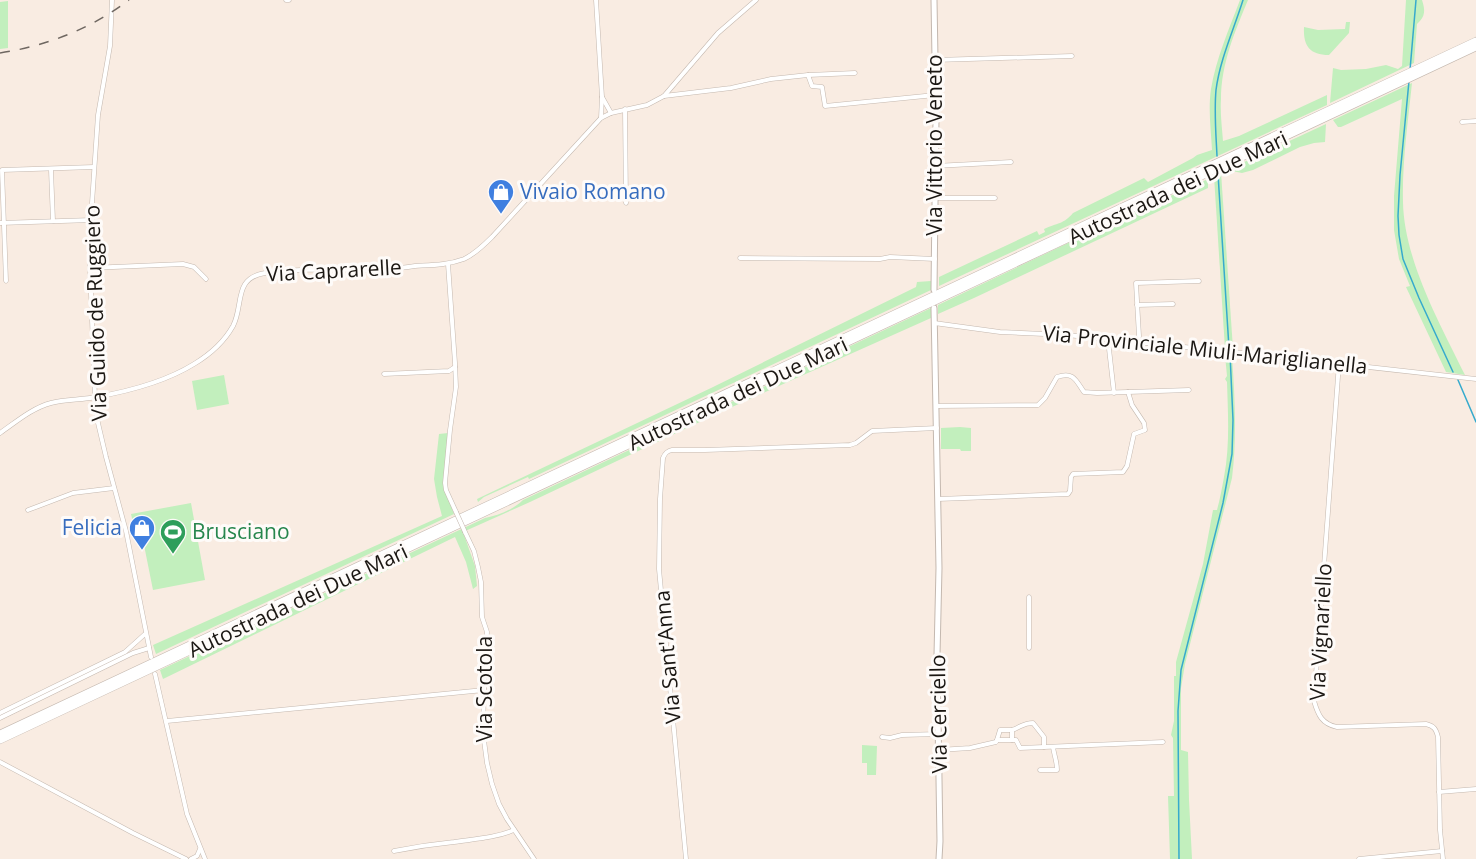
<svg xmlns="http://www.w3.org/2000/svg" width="1476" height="859" font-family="'Open Sans',sans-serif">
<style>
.green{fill:#c2efbd}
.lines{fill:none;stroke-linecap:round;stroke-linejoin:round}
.stream{stroke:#36aacd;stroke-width:1.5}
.street-casing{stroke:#c4b8af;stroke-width:5}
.secondary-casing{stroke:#c4b8af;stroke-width:7}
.highway-casing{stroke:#c4b8af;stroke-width:8}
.street{stroke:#fff;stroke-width:4}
.secondary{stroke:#fff;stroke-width:5}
.highway{stroke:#fff;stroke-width:7}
.rail{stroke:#6f6761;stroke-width:1.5;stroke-dasharray:10 10;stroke-linecap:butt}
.street-bridge-casing{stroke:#c4b8af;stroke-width:5;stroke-linecap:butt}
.street-bridge{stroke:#fff;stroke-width:4}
.labels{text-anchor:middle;stroke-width:6;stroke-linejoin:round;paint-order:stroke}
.street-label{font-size:21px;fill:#1b1713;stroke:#fefbf9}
.shop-label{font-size:21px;fill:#366cbe;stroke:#fefbf9;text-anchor:start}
.leisure-label{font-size:21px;fill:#27864d;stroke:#fefbf9;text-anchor:start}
</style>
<rect width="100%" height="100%" fill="#f9ece2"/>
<g class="green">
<path d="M1240,0H1248C1235,31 1221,64 1221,99C1220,113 1222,127 1223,141L1239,136L1327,95V105L939,286V277L1037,231L1039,235L1045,232L1044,229C1057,223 1064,224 1073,213L1144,178L1148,182L1193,158L1197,155L1212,150C1211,130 1208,109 1211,89C1216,59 1229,29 1240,0Z"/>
<path d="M1406,0H1422C1425,10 1426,16 1417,24L1414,63L1330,103L1333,68L1341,70L1366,69L1386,65L1398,69L1402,66Z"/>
<polygon points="8,1 8,48 0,49 0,2"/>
<path d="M1346,22H1350L1349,33L1329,55C1310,55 1303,46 1304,27L1318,30L1345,29Z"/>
<path d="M1412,83C1408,122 1402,163 1403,202C1404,260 1440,324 1465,375L1446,372L1406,287L1410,286L1399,259L1394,230V196L1402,99L1341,127H1338L1333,120Z"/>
<polygon points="1326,124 1325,142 1314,143 1300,147 1253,170 1242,173 1227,170"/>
<polygon points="1221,172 1233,349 1225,349 1214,176"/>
<polygon points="1208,179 1208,188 974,298 938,314 938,305 1108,224"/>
<polygon points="931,281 931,290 529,479 528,477 484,497 478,502 477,499 711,388 916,287 917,282"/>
<path d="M931,308V318L723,411L530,502L463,532L475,566L477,586L473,589L466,562L455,537L163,679L160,670L485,518C498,516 514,509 523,500Z"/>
<path d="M1225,355L1232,357C1235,398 1237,438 1232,478L1185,664L1181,688V750L1188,752L1189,800L1192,859H1170L1168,796H1174L1173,738L1171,735L1174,721V676H1176V662L1203,564L1213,510H1217C1220,499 1222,488 1224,477C1230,446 1228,414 1227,382L1225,379L1227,376Z"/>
<polygon points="224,375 229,404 197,410 192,381"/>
<polygon points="960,427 971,428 971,451 961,451 960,449 941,449 941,428"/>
<polygon points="448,433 444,485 454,514 156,654 153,645 442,516 437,497 434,479 439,434"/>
<polygon points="191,503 205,580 153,590 142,535 143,534 141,522 133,523 131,514"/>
<polygon points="862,745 877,746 876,775 867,775 867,763 862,763"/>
</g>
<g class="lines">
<g class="stream">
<polyline points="1410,70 1416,0"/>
<polyline points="1409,81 1400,175 1398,216 1399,235 1403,259 1419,298 1453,372"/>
<path d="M1217,156C1216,134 1214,112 1216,90C1220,59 1234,29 1243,0"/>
<polyline points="1218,174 1229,348"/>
<polyline points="1458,380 1476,422"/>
<polyline points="1179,859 1178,711 1181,670 1223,503 1232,454 1233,420 1230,354"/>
</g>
<g class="street-casing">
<g id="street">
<polyline points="112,0 110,46 98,115 92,203 90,268 95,397 98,423 106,457 126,531 151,657"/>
<polyline points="286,0 289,0"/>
<polyline points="596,0 602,97 601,118"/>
<polyline points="935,60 1072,56"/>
<polyline points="808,75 812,86 822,87 825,106 935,95"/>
<polyline points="664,96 731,88 771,79 808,75 855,73"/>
<polyline points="602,97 611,113"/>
<polyline points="625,109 626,203"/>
<polyline points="1462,122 1476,121"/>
<polyline points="935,166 1011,162"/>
<polyline points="51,170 53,221"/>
<polyline points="935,198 995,198"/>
<polyline points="0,223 92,220"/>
<polyline points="740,258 880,259 890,257 935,259"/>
<polyline points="448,264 455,363 456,387 450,430 445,483 446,490 456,512"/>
<polyline points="90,268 183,264 194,267 206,279"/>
<polyline points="6,281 2,170 94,167"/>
<polyline points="1137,305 1173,304"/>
<polyline points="934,323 1000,332 1067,335 1233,352 1476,379"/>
<polyline points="1108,340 1114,393"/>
<polyline points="1138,343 1139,336 1136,283 1199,281"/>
<path d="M1339,363L1314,701C1318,715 1322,724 1337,727L1426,724C1434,726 1436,729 1438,737L1440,830L1443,859"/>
<polyline points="384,374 449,371 455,367"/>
<path d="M936,406L1038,405L1045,398L1057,377C1074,371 1076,381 1084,392L1097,393L1189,390"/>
<path d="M0,433C16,422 32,408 51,403C65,399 81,400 96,397C130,391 165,382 194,364C209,355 224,342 233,326C244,305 233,278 265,273C301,268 338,270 374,270C387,270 401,268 415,266C431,265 448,265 464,259C475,254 484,245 492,237L601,118L611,113L647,105L664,96L718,33L756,0"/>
<polyline points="938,499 1068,494 1070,491 1071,477 1073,474 1123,472 1127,466 1134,434 1145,430 1144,423 1132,405 1128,392"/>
<polyline points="28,510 73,493 114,488"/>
<polyline points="465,532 474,551 478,567 481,582 482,617 487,632 484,690 483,733 487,763 492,784 499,804 507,819 534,859"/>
<polyline points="1029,648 1029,597"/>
<polyline points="155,674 187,814 205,859"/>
<polyline points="0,713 125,652 145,634"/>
<polyline points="0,718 133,653 149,648"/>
<polyline points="167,721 484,690"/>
<path d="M1012,730C1021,727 1023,723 1033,723L1044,737V747"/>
<polyline points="882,737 890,738 902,735 938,734"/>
<polyline points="997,740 1000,730 1012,730 1012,740"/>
<polyline points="939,750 970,748 996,742 997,740 1016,740 1020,748 1163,742"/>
<polyline points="0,762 133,833 186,859"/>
<path d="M1040,770H1057C1057,761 1054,755 1053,747"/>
<polyline points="1439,792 1476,789"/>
<path d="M394,851C414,847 434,844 454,842C474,839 495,838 514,830"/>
<polyline points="191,859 197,856 200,849"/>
<path d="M686,859L659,569L660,499L663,458C665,453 667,451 672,450H705L850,445L856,443L872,431L937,428"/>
<polyline points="1359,859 1442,851"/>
</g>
</g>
<g class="secondary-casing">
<g id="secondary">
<polyline points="934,290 936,118 934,0"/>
<polyline points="934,308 939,568 937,655 940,841 939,859"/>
</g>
</g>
<g class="highway-casing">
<g id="highway">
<polyline points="0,734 1476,41"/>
<polyline points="0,740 1476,47"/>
</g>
</g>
<use href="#street" class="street"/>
<use href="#secondary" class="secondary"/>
<use href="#highway" class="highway"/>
<path class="rail" d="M0,53C46,46 91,29 129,0"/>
<g class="street-bridge-casing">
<polyline id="street-bridge" points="456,512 465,532"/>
</g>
<use href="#street-bridge" class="street-bridge"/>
</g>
<defs>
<g id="shop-pin" transform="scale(1.35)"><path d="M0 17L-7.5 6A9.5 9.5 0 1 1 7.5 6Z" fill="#3f7fe0" stroke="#fefbf9"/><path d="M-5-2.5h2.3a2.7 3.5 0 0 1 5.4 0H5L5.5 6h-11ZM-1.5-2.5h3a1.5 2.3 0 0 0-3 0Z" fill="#fff"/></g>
<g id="stadium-pin" transform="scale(1.35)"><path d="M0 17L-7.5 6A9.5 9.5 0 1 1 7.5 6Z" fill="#2e9e5b" stroke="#fefbf9"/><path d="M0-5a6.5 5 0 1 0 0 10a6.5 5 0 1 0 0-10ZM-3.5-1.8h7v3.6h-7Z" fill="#fff"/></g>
</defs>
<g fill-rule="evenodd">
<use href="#shop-pin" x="501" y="192"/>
<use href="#shop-pin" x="142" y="528"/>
<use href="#stadium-pin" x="173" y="532"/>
</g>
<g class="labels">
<g class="street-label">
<text transform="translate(935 145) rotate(-90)" y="7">Via Vittorio Veneto</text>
<text transform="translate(1178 188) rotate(-25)" y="7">Autostrada dei Due Mari</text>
<text transform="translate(334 271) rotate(-3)" y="7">Via Caprarelle</text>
<text transform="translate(96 313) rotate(-92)" y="7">Via Guido de Ruggiero</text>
<text transform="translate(1205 350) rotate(6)" y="7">Via Provinciale Miuli-Mariglianella</text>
<text transform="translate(738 394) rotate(-25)" y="7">Autostrada dei Due Mari</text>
<text transform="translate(298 601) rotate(-25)" y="7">Autostrada dei Due Mari</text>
<text transform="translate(1321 632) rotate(-87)" y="7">Via Vignariello</text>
<text transform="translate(668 657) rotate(-95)" y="7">Via Sant'Anna</text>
<text transform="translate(485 689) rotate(-90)" y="7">Via Scotola</text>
<text transform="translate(939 714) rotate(-91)" y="7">Via Cerciello</text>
</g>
<g class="shop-label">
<text x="520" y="199">Vivaio Romano</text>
<text x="122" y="535" text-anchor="end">Felicia</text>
</g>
<g class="leisure-label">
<text x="192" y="539">Brusciano</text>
</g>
</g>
</svg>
